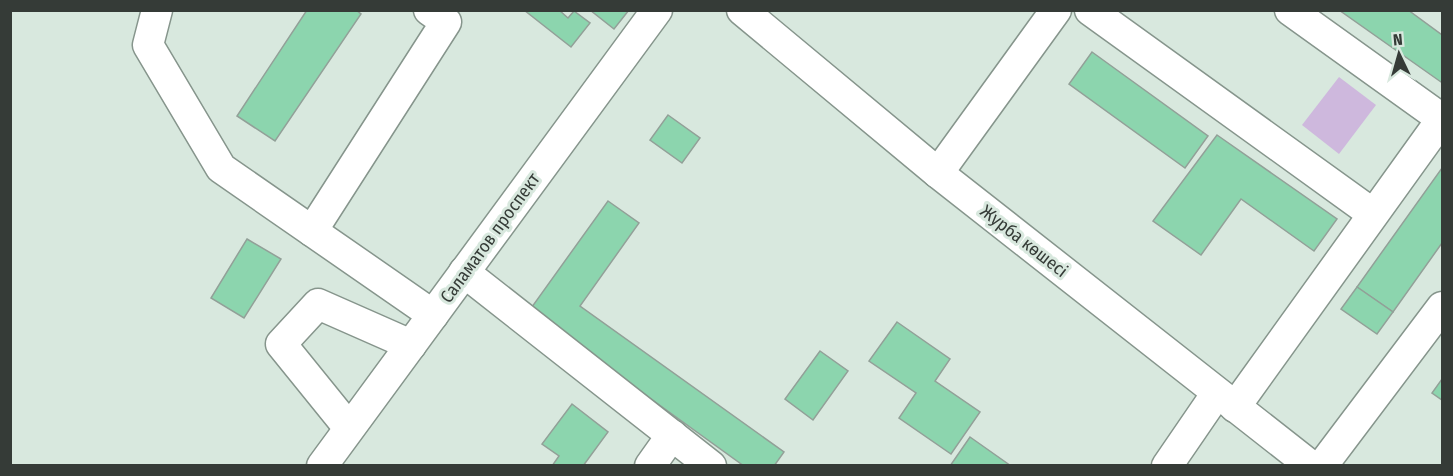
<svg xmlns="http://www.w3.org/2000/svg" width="1453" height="476" font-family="'Fira Sans Condensed',sans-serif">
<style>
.green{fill:#ceb8dd}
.building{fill:#8cd5ae;stroke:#92a098;stroke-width:1.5}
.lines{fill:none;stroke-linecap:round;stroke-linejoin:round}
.minor-casing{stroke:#86958c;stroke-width:33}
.minor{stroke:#fff;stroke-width:30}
.labels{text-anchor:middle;stroke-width:6;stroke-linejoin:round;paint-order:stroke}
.street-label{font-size:18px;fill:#353b37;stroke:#d8e8de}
</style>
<rect width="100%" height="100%" fill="#d8e8de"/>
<polygon class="green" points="1339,77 1376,105 1339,154 1302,125"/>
<g class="building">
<polygon points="307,10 356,10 361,14 275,141 237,116"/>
<polygon points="524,10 559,10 568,18 574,11 590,23 571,47"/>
<polygon points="590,10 629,10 614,29"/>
<polygon points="1339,10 1408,10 1442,35 1442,80 1441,82"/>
<polygon points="1092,52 1208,136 1185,168 1069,84"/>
<polygon points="668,115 700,138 682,163 650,140"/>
<polygon points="1217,135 1337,219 1314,251 1241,199 1201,255 1153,221"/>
<polygon points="1442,168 1442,243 1393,312 1357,287"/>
<polygon points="608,201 639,223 580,306 784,452 774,466 744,466 529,311"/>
<polygon points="247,239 281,259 244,318 211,298"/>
<polygon points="1357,287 1393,312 1377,334 1341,309"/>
<polygon points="897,322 950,359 935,381 980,412 951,454 899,418 916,393 869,361"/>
<polygon points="820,351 848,371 813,420 785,399"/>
<polygon points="1442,379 1442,400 1432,393"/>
<polygon points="572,404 608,432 583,466 552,466 559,456 542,444"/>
<polygon points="970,437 1011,466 950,466"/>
</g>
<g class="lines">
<g class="minor-casing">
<g id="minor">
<polyline points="157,10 148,45 221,168 433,315"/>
<polyline points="742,10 938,173 1311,466"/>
<polyline points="1090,10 1373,214"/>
<polyline points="1290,10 1442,119"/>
<polyline points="938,173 1056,10"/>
<polyline points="312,231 446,22 429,10"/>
<polyline points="464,272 711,466"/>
<polyline points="1235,407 1442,119"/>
<polyline points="349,428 281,344 318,304 411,345"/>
<polyline points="322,466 657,10"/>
<polyline points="650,466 672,435"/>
<polyline points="1167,466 1217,393"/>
<polyline points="1322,466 1442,307"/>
</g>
</g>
<use href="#minor" class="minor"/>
</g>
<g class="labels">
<g class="street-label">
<text transform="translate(490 238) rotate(-54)" y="6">Саламатов проспект</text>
<text transform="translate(1024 241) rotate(38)" y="6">Журба көшесі</text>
</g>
</g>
<rect width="1453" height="476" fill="none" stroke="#353b37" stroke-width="24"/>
<g transform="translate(1399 54) rotate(355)" stroke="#d8e8de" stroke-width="4.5" paint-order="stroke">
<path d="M0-4.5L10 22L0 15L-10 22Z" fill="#353b37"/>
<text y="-9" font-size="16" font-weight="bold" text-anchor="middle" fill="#353b37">N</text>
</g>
</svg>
